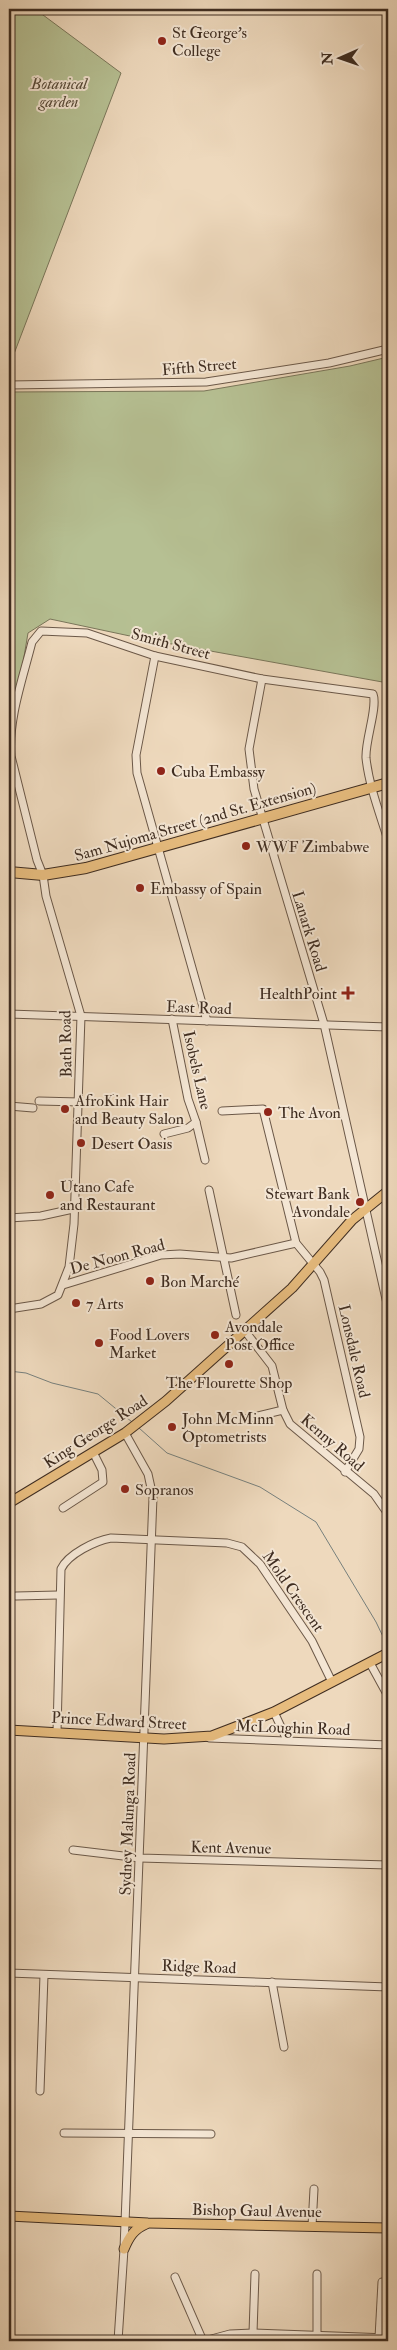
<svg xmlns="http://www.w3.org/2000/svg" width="397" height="2350" font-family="'IM FELL Double Pica',serif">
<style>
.green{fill:#b6c093;stroke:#7a765a}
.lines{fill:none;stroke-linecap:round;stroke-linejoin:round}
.stream{stroke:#77807d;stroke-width:1}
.minor-casing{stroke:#6b5848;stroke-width:9}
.major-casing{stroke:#3f2d21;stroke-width:11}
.highway-casing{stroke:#3f2d21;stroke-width:12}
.minor{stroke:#f4e6d4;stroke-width:7}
.major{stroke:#e7bc7e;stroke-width:9}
.highway{stroke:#e7bc7e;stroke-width:10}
.poi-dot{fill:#8f2418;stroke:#f4e6d4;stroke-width:2}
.labels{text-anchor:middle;stroke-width:4;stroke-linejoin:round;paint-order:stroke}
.poi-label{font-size:16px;fill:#3f2d21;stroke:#f4e6d4;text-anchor:start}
.park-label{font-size:16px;font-style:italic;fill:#574a38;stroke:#f4e6d4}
.street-label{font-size:16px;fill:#3f2d21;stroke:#f4e6d4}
</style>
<rect width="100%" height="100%" fill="#eed9bd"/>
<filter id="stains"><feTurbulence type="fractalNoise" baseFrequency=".004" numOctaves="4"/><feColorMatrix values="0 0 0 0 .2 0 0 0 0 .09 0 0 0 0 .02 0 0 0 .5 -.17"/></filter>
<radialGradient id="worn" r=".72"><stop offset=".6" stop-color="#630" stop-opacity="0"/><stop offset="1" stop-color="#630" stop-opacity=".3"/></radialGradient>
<g class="green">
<polygon points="9,9 35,9 121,73 9,367"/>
<polygon points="388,357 388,683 144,639 50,619 28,633 15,710 9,709 9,392 204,391 350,366"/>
</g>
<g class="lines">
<g class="stream">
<polyline points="9,1371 26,1373 52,1383 98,1394 132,1422"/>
<polyline points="139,1428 167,1453 260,1487 316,1522 376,1622 388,1647"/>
</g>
<g class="minor-casing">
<g id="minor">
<polyline points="9,385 206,382 329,363 388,349"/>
<polyline points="155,656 136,755 137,773 207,1021"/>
<polyline points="262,679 249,749 254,789 324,1024 388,1308"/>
<polyline points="9,1014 388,1027"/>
<polyline points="39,1101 80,1102"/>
<polyline points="9,1106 33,1108"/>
<polyline points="222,1111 263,1109 296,1243 320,1272 324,1280 360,1437 359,1449 345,1472"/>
<polyline points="196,1122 205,1160"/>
<polyline points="164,1134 188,1128 196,1122 188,1099 172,1019"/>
<polyline points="209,1190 236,1315"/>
<polyline points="9,1218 41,1216 73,1209"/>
<polyline points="63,1285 161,1255 180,1254 231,1258 296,1243"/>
<path d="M9,1309L41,1304L58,1295L69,1267L74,1224L81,1016L46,896L43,875L37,860L11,756C8,719 23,678 32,642L41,631L87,633L155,656L262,679L373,694C378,707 365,740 366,758C369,786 380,814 388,840"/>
<polyline points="245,1331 272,1366 283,1410 290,1424 374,1494 388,1514"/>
<polyline points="236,1421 283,1410"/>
<polyline points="63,1508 103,1482 102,1470 93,1452"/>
<polyline points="16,1596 58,1595"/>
<polyline points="370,1663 388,1696"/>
<polyline points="274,1712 287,1740"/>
<path d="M57,1732L61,1569C68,1554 95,1541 111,1538L227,1543L242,1547L260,1564L312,1641L332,1682"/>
<polyline points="209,1738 388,1745"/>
<polyline points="73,1850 140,1858 388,1865"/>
<polyline points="9,1973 388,1987"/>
<polyline points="272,1982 284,2047"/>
<polyline points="40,2091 44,1975"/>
<polyline points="64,2133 211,2134"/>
<polyline points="312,2226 314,2189"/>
<polyline points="175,2277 203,2341"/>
<polyline points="253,2333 255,2274"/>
<polyline points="317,2336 317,2274"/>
<polyline points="379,2338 382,2282"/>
<polyline points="118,2341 124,2249 153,1497 148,1474 125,1433"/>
<polyline points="204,2341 230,2334 253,2333 388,2338"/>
</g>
</g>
<g class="major-casing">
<g id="major">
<polyline points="9,1503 125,1433 166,1401 292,1288 352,1220 388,1191"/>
<polyline points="9,1730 164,1739 212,1736 274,1712 388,1653"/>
<polyline points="9,2216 148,2223 388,2228"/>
<path d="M124,2249C129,2237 134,2229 146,2224"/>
</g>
</g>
<g class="highway-casing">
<polyline id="highway" points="9,872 43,875 86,868 388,783"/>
</g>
<use href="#minor" class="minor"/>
<use href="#major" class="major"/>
<use href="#highway" class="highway"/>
</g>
<g class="poi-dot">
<circle cx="162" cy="41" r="5"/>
<circle cx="161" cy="771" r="5"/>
<circle cx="246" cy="846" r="5"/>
<circle cx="140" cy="888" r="5"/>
<path d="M345.5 985.5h5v5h5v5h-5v5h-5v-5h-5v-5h5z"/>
<circle cx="65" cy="1109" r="5"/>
<circle cx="268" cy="1112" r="5"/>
<circle cx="81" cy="1143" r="5"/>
<circle cx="50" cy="1195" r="5"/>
<circle cx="360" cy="1202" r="5"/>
<circle cx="150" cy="1281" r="5"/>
<circle cx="76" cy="1303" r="5"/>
<circle cx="215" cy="1335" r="5"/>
<circle cx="99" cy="1343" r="5"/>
<circle cx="229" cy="1364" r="5"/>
<circle cx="172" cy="1427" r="5"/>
<circle cx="125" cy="1489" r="5"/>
</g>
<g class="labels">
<g class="poi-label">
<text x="172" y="38">St George's<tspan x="172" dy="18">College</tspan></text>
<text x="171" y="777">Cuba Embassy</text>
<text x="256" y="852">WWF Zimbabwe</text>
<text x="150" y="894">Embassy of Spain</text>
<text x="337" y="999" text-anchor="end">HealthPoint</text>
<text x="75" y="1106">AfroKink Hair<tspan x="75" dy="18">and Beauty Salon</tspan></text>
<text x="278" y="1118">The Avon</text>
<text x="91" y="1149">Desert Oasis</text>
<text x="60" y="1192">Utano Cafe<tspan x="60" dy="18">and Restaurant</tspan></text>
<text x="350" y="1199" text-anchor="end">Stewart Bank<tspan x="350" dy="18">Avondale</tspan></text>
<text x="160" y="1287">Bon Marché</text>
<text x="86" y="1309">7 Arts</text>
<text x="225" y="1332">Avondale<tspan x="225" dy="18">Post Office</tspan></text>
<text x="109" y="1340">Food Lovers<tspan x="109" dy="18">Market</tspan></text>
<text x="229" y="1388" text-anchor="middle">The Flourette Shop</text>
<text x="182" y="1424">John McMinn<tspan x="182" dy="18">Optometrists</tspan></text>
<text x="135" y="1495">Sopranos</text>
</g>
<g class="park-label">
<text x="59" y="89">Botanical<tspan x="59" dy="18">garden</tspan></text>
</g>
<g class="street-label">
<text transform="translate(199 366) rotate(-5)" y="6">Fifth Street</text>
<text transform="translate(171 643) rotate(15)" y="6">Smith Street</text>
<text transform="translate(195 821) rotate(-16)" y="6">Sam Nujoma Street (2nd St. Extension)</text>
<text transform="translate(310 931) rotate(73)" y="6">Lanark Road</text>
<text transform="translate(199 1007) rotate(2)" y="6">East Road</text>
<text transform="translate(65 1044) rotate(-91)" y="6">Bath Road</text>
<text transform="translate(198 1070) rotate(77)" y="6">Isobels Lane</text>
<text transform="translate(117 1256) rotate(-15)" y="6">De Noon Road</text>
<text transform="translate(355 1351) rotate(77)" y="6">Lonsdale Road</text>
<text transform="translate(95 1431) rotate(-33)" y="6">King George Road</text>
<text transform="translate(333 1442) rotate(41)" y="6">Kenny Road</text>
<text transform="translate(294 1591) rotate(55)" y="6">Mold Crescent</text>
<text transform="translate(119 1720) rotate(3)" y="6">Prince Edward Street</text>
<text transform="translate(293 1727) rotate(2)" y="6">McLoughin Road</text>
<text transform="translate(127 1824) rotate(-88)" y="6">Sydney Malunga Road</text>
<text transform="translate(231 1847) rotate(1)" y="6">Kent Avenue</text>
<text transform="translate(199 1966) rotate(2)" y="6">Ridge Road</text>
<text transform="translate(257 2210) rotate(1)" y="6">Bishop Gaul Avenue</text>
</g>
</g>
<rect width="397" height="2350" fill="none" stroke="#eed9bd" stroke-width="30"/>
<rect x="10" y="10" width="377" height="2330" fill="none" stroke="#3f2d21" stroke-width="2.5"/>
<rect x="15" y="15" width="367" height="2320" fill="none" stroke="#3f2d21"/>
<g transform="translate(340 58) rotate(268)" stroke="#f4e6d4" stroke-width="4" paint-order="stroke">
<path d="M0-4L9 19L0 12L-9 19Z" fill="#3f2d21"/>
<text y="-8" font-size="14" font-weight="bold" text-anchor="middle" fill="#3f2d21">N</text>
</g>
<rect width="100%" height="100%" filter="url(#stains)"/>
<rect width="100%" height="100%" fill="url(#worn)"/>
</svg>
